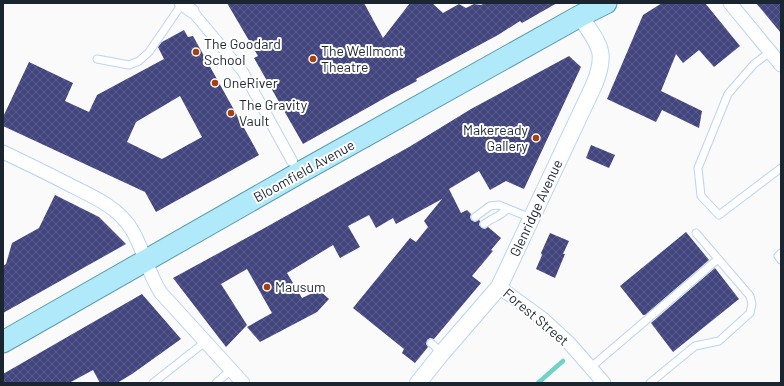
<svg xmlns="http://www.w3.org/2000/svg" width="784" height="386" font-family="Barlow,sans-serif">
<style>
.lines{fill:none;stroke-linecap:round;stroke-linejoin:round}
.stream{stroke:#70d3ca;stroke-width:4.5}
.building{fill:url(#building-cross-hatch);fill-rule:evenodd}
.service-casing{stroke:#b9d5f2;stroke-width:9}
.pedestrian-casing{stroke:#b9d5f2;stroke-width:12}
.minor-casing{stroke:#b9d5f2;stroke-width:15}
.tertiary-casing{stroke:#b9d5f2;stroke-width:18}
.primary-casing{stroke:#5a9bb0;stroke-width:23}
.service{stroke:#fff;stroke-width:7}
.pedestrian{stroke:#fff;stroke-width:10}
.minor{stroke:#fff;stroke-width:13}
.tertiary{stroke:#fff;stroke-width:16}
.primary{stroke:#b0e9f9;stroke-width:21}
.poi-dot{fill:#a4410c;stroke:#fff;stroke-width:1.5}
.labels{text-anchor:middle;stroke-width:4;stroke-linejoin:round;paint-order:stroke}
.poi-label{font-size:14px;fill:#1b2530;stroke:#fff;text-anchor:start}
.street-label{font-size:14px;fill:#1b2530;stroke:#fff}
</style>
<defs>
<pattern id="building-cross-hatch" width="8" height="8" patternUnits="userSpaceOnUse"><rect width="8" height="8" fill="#42457e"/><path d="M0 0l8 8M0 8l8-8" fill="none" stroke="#5a5d8b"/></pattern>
</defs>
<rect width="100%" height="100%" fill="#fafafa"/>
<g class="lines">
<polyline class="stream" points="538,383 563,361"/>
</g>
<g class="building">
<polygon points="227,3 364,3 383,38 410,3 432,3 443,13 459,4 466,8 474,4 481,5 485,3 557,3 522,23 520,21 498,35 416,79 417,81 392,94 303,144 254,58 258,56"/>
<polygon points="662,3 705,3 740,46 714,67 699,50 683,63 676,54 661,91 702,111 699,128 662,110 656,122 607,99 643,15"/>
<polygon points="756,3 781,3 781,33"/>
<path d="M184,30L188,37L193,36L259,155L156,212L145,192L3,126V117L29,62L73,83L65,101L89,112L97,95L164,59L158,47L162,42ZM180,96L202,137L162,159L127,142L136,122Z"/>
<polygon points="569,56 581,67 524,189 506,181 490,190 479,171 449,189 461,213 467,210 471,214 470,217 471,220 475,222 479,220 480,221 479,225 482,228 485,229 488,227 501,238 491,250 493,251 472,276 481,283 434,339 430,338 427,340 426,344 428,347 415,363 402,353 404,349 353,308 410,238 416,242 428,227 424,221 442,199 396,224 393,218 376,228 369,215 348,226 360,247 340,258 333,245 287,273 302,298 319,290 329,299 317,312 260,342 247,327 272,313 247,269 221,284 247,325 226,347 173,278 261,230 409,147 471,109"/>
<polygon points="591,145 615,155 609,168 586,158"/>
<polygon points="55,195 99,217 126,244 3,313 3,266 6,264 12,243 39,228"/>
<polygon points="686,232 709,260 645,315 643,315 620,286"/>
<polygon points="550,233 569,241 563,254 565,254 555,278 536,269 542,255 541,253"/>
<polygon points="715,268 739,299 673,352 651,323"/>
<polygon points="142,294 181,339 132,374 117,383 100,383 93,370 69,383 3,383 3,374"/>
</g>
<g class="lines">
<g class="service-casing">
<g id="service">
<polyline points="770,52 754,64 728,94 698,168 701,196 719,215 781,168"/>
<polyline points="97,59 129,65 139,61 149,52 182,4"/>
<polyline points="475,217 490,206 499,205 531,218"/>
<path d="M484,224C492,218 501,216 507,209"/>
<polyline points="781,253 778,256 781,260"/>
<polyline points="431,343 442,353"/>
<polyline points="590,368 718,259"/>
<polyline points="153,383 205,342"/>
<polyline points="216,383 231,370"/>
<polyline points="650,383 695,346 719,341 750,313 752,304 750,296 696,233"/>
</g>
</g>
<g class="pedestrian-casing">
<polyline id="pedestrian" points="192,11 243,72 292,161"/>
</g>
<g class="minor-casing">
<g id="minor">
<polyline points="181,3 192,11"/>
<polyline points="730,3 781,65"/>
<path d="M3,152C24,162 45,172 66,183C89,195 118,206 132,230C144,250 148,274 161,293L243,383"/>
<polyline points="499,287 543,319 569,343 604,383"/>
</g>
</g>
<g class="tertiary-casing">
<path id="tertiary" d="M418,383L442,353L499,287L594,85C608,51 599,45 580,16"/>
</g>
<g class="primary-casing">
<polyline id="primary" points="3,342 299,173 580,16 606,3"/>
</g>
<use href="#service" class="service"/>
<use href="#pedestrian" class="pedestrian"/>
<use href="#minor" class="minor"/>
<use href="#tertiary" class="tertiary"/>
<use href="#primary" class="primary"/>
</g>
<g class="poi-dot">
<circle cx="196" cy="52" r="4"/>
<circle cx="313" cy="59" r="4"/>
<circle cx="215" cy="83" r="4"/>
<circle cx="231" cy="113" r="4"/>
<circle cx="536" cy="138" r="4"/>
<circle cx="267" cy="287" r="4"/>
</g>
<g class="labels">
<g class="poi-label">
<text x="204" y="49">The Goodard<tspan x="204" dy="16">School</tspan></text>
<text x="321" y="56">The Wellmont<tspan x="321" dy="16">Theatre</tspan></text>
<text x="223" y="88">OneRiver</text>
<text x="239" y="110">The Gravity<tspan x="239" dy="16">Vault</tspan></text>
<text x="528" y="135" text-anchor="end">Makeready<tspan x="528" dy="16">Gallery</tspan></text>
<text x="275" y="292">Mausum</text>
</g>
<g class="street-label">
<text transform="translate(304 171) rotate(-29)" y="5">Bloomfield Avenue</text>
<text transform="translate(536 208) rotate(-65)" y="5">Glenridge Avenue</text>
<text transform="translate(536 317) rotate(40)" y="5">Forest Street</text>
</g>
</g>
<rect width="784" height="386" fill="none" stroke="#1b2530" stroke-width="8"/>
</svg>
